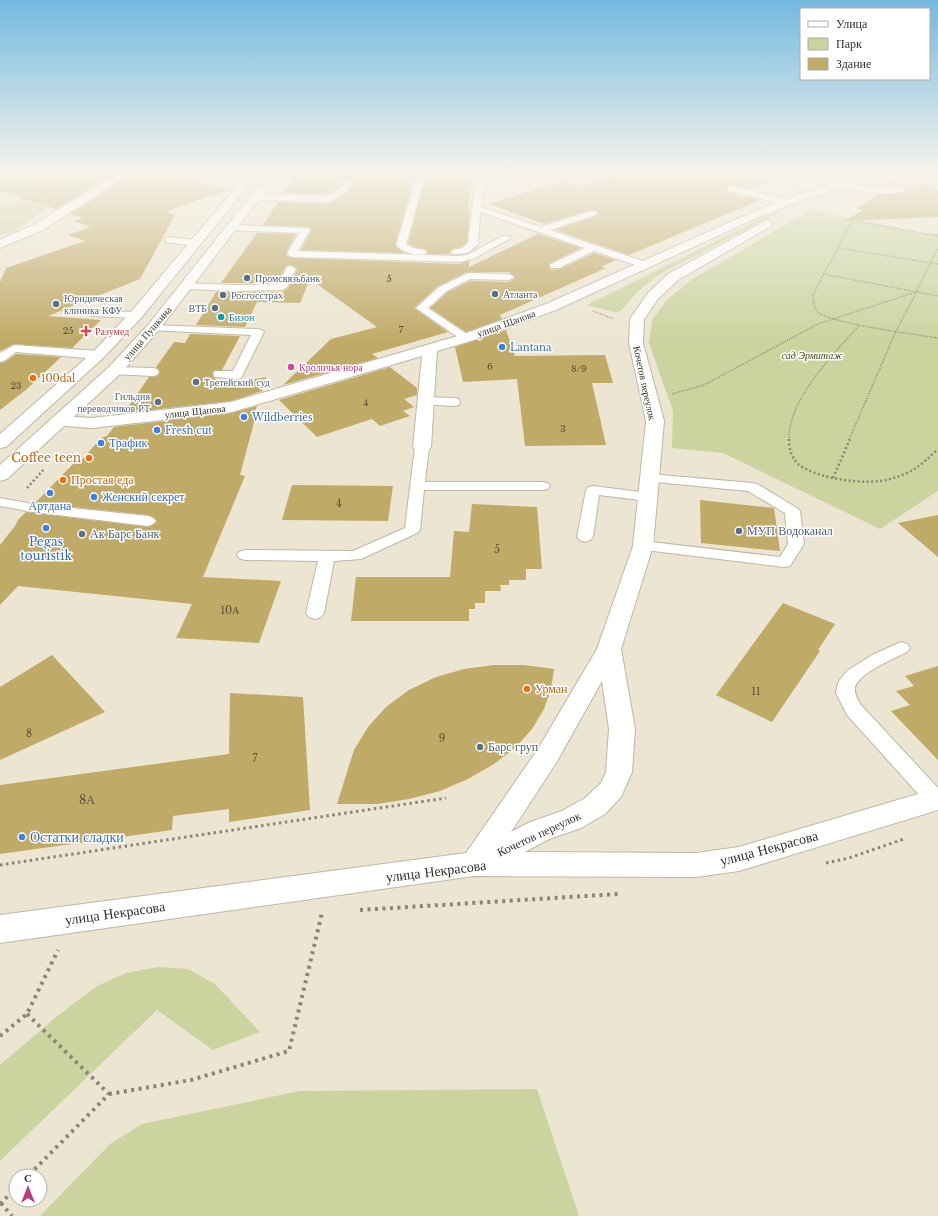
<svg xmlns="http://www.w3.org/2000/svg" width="938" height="1216" font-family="'Libre Baskerville',serif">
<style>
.green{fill:#cbd39f}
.building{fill:#c0aa67}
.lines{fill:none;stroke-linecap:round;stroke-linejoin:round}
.lane-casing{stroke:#beb7a3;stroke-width:2}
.street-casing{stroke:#beb7a3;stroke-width:2}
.secondary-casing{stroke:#beb7a3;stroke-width:2}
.path-far3{stroke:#898577;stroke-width:1.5;stroke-dasharray:1 1.5;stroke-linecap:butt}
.path-far2{stroke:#898577;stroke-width:2.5;stroke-dasharray:2 2.5;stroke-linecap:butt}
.path-far1{stroke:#898577;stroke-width:3;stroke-dasharray:2.5 3.5;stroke-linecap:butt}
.path{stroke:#898577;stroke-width:4;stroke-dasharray:3 4.5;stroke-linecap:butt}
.lane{fill:#fff;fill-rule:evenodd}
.street{fill:#fff;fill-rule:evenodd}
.secondary{fill:#fff;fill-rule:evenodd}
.service-dot{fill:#5c6f8a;stroke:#fff;stroke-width:1.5}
.culture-dot{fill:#0f9aa8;stroke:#fff;stroke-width:1.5}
.health-dot{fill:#e0444e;stroke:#fff;stroke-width:1.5}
.shop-dot{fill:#3f7fe0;stroke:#fff;stroke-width:1.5}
.hotel-dot{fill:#d1479c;stroke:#fff;stroke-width:1.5}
.food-dot{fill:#e8710a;stroke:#fff;stroke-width:1.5}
.labels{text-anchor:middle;stroke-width:3;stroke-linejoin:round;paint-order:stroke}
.far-number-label{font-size:9px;fill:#564e38}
.far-service-label{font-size:10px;fill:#4e5e75;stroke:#fff;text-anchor:start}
.far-culture-label{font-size:10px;fill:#0d838f;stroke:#fff;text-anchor:start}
.far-street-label{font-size:10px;fill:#333028;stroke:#fff}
.far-health-label{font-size:10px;fill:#be3a42;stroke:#fff;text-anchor:start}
.far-shop-label{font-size:10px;fill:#366cbe;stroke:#fff;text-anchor:start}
.far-park-label{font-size:10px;font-style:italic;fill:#3d410d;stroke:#fff}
.far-hotel-label{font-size:10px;fill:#b23c85;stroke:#fff;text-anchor:start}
.far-food-label{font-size:10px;fill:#c56008;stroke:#fff;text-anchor:start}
.number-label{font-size:10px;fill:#564e38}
.shop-label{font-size:12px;fill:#366cbe;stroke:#fff;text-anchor:start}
.food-label{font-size:12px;fill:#c56008;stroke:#fff;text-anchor:start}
.service-label{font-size:12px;fill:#4e5e75;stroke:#fff;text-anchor:start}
.near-number-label{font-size:12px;fill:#564e38}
.street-label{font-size:12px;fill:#333028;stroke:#fff}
.near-shop-label{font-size:14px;fill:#366cbe;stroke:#fff;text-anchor:start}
.near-street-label{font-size:14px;fill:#333028;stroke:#fff}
</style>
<rect width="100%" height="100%" fill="#ece5d1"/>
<g class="green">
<polygon points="23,201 48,207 15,231 0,236 0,208"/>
<polygon points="778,210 782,211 660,274 637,292 621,311 615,312 587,305"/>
<polygon points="811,210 921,233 938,233 938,491 880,529 723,453 672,448 673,411 649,343 652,320 667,300 691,280"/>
<polygon points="158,967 188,969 215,984 260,1032 213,1050 157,1010 0,1161 0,1065 56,1017 97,986 126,973"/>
<polygon points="537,1089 579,1216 40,1216 110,1144 142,1124 300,1091"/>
</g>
<g class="building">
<polygon points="0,173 15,173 32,178 50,173 117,173 56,209 0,191"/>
<polygon points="132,173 165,173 228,190 166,211 175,215 140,279 48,316 101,320 72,348 14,344 0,351 0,282 6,268 85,241 68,235 91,227 73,221 83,218 71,214"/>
<polygon points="297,173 416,173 395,245 404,253 301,250 311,231 309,227 263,225 278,202 329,204 348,192 352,184 350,180 344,180 340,187 327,194 283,193"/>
<polygon points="427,173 473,173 468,210 470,209 467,242 461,247 452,249 450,252 451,254 428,254 428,251 425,249 414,247 408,243"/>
<polygon points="624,173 756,173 758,176 772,180 752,189 731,185 728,186 726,188 727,192 740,195 736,197 745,197 760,200 629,255 555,230 596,216 598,212 596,210 590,210 545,224 488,204 564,181 579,186"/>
<polygon points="928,185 938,190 938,217 844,221 864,210 856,208 880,194 900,194 906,191 903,186"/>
<polygon points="257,233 296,234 286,253 286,255 292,258 459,264 469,261 469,267 538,234 581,248 550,263 549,267 551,270 560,269 594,253 616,260 601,267 606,268 500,315 502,319 466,332 430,308 448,292 470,281 509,282 515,278 509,272 467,272 438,286 414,308 448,332 372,354 378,358 283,385 331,339 377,327 310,279 300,303 257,302 245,327 196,325 216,292 282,292 288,288 297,270 297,268 291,265 286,266 277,283 221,283"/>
<polygon points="506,330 515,356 605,355 613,383 592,383 606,445 525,446 517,379 463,382 455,347"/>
<polygon points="190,334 240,336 222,370 215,370 212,373 214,378 216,379 211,387 266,377 262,391 231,401 124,413 149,377 158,376 160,371 156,367 174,342 185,343"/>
<polygon points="16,354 61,357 27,389 0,410 0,363 5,362"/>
<polygon points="390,367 417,388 417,395 404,399 414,407 403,411 410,416 380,426 372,419 317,437 279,400"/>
<polygon points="257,406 254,414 257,411 240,475 245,476 203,577 281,581 259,643 176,638 192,604 18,586 0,605 0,545 15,526 18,520 26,512 148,527 157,522 154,517 148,515 35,503 74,463 78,464 101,438 107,436 114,427 232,413"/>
<polygon points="292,485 393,486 388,521 282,520"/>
<polygon points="700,500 774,508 780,551 701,543"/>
<polygon points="472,504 537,507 542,569 526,569 526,580 509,580 509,585 500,585 501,591 485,591 485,603 475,603 475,609 469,609 469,621 351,621 356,577 450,577 454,531 469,532"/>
<polygon points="938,515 938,557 898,523"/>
<polygon points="783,603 835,624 818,650 820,651 772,722 716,695"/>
<polygon points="52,655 105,712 0,760 0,687"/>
<polygon points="494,665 524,665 554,669 551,689 544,709 532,729 515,748 494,764 468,779 440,791 409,799 377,804 337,804 354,750 368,727 386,707 409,690 436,677 464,669"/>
<polygon points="938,666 938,760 891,711 910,705 896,691 914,686 905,676"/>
<polygon points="230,693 303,697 310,810 229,822 229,809 173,816 172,830 0,854 0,785 229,754"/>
</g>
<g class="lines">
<g class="lane-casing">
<g id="lane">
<path d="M418,173H426L406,244L413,248L425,250L427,252L425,254C416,256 403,253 396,245Z"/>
<polygon points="478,173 486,173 481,207 541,227 590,211 596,211 597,213 596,215 550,230 649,263 650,265 645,268 641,267 594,251 559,268 551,268 550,266 551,264 585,248 480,212 478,244 468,253 453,254 451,252 453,250 462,248 468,243 472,208"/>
<polygon points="757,173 769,173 828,187 829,189 825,192 758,175"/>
<polygon points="344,181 350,181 351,183 347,191 329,202 255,200 251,197 255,194 327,196 341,188"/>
<path d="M835,183L881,188L901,187L905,190C896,198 851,189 838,187H835L834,185Z"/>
<polygon points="731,186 790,200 791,202 787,205 728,191 727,189 728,187"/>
<polygon points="231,225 308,228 310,230 298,251 459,256 467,255 503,236 509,236 511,238 473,259 459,262 292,257 287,254 299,233 228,230 226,228"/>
<polygon points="169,237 195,240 200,243 195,246 166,242 164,240 166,238"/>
<polygon points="291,266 296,269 287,287 282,290 232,291 186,289 181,286 186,283 232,285 278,284 287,267"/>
<polygon points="468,273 509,274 514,277 509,280 470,279 447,291 428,308 470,336 472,338 470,340 462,340 416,308 439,287"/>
<polygon points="96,311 136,312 141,315 136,318 92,316 91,314 92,312"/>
<polygon points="153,325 258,329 262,330 264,332 241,378 237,379 215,377 213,374 215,371 233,371 251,335 149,330 147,328"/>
<polygon points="14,345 98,351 102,352 104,355 102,358 98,359 16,352 4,361 0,362 0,353"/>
<polygon points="114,367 153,368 157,369 159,372 157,375 153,376 110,374 108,371 110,368"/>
<polygon points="426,397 454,398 459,399 460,402 459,405 454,406 421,404 420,401 421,398"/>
<polygon points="422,443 427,444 429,447 425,482 543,482 548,483 550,486 548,489 543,490 424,490 420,530 417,533 361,559 334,561 324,613 321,617 315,619 309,617 306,613 318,561 245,560 239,558 237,555 239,552 245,550 353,551 405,528 415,447 417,444"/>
<polygon points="650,474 752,483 757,484 797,508 800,511 804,544 790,566 784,567 637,549 635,546 637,543 643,541 780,557 788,544 785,513 748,491 645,481 643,478 645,475"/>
<polygon points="593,486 648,493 653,494 655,497 653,500 648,501 599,495 593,537 590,540 585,542 580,540 577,537 586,490 588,487"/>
<polygon points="0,498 33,504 148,516 153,518 156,521 153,524 148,526 33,512 0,506"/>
<path d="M901,642L907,644L910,648L907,652C895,658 859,673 855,687C854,694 858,700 861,705L938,788V808L929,806L847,715L836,693L837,687L839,681L847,671L872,655Z"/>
</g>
</g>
<g class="street-casing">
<g id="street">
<polygon points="119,173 131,173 43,230 0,248 0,240 35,224"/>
<polygon points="912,173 938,173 938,176 845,186 791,204 752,220 556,310 471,341 437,351 431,447 428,451 422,452 416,451 413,447 422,356 232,412 92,428 53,425 50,421 53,417 59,416 92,418 231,402 461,335 546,304 744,216 783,200 844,180"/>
<path d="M767,220L771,222L773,224L771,226L678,280L658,299L644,319L643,343L664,421L653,546L621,649L635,729L632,772L621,797L605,814L581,828L549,839L525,852L696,853L739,847L938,788V810L739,871L696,877L474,876L0,943V915L466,853L538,749L597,649L633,546L646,421L629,343L630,319L648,293L668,274ZM602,681L609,729L606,772L601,783L585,798L562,811L530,822L511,832L556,763Z"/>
</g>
</g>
<g class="secondary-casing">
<g id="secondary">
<polygon points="248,173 258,173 141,318 103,358 6,447 0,448 0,434 93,352 131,312"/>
<polygon points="269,173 279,173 158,331 120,374 7,479 0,481 0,465 108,368 148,325"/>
</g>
</g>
<g class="path-far3">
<polyline points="441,178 462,178"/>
<polyline points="41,203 25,198 65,186"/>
<polyline points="0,206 25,198"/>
<path d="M938,236L852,220L813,295C813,301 814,307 818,312C829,323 918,335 938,338"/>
<polyline points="838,248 938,264"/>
<polyline points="823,274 938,296"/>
<polyline points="593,311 614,319"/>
<polyline points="672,394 704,385 818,324 916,292 938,248"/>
<path d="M789,440C788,398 834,355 859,325"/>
<polyline points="849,440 896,331 916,293"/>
</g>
<g class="path-far2">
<path d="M789,439C789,448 791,457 798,464C817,479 867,486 890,479C913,473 921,465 938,449"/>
<polyline points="833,478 850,439"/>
<polyline points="27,488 45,468"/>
</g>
<g class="path-far1">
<polyline points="826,863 849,858 904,839"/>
<polyline points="0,865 446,798"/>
</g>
<g class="path">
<polyline points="360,910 618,894"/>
<polyline points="27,1014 109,1094 28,1176"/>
<polyline points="0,1036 27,1014 58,950"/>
<polyline points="109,1094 191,1080 289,1051 322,913"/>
<polyline points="1,1203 12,1216"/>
<polyline points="0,1204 16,1188"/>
</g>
<use href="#lane" class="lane"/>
<use href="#street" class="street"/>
<use href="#secondary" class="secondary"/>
</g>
<linearGradient id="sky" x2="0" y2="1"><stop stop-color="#74b9e0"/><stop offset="0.5" stop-color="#f6f3ea"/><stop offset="1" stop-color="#f6f3ea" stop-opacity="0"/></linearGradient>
<rect width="938" height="343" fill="url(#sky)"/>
<g class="service-dot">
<circle cx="247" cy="278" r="4"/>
<circle cx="495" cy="294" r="4"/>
<circle cx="223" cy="295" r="4"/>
<circle cx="56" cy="304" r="4"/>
<circle cx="215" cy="308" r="4"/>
<circle cx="196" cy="382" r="4"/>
<circle cx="158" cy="402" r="4"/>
<circle cx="739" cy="531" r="4"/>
<circle cx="82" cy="534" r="4"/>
<circle cx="480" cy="747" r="4"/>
</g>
<circle class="culture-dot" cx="221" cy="317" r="4"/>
<path class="health-dot" d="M84 325h4v4h4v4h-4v4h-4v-4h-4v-4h4z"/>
<g class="shop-dot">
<circle cx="502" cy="347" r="4"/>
<circle cx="244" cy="417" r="4"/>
<circle cx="157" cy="430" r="4"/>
<circle cx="101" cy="443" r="4"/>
<circle cx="50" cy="493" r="4"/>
<circle cx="94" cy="497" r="4"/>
<circle cx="46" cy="528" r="4"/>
<circle cx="22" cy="837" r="4"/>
</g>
<circle class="hotel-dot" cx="291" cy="367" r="4"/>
<g class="food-dot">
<circle cx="33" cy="378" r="4"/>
<circle cx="89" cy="458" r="4"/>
<circle cx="63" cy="480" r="4"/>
<circle cx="527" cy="689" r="4"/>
</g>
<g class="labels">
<g class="far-number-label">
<text x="389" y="282">5</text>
<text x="401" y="333">7</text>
<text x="68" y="334">25</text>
<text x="490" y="370">6</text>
<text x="579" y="372">8/9</text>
<text x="16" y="389">23</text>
<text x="366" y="406">4</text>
<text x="563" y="432">3</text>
</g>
<g class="far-service-label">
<text x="255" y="282">Промсвязьбанк</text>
<text x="503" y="298">Атланта</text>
<text x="231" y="299">Росгосстрах</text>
<text x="64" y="302">Юридическая<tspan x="64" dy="12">клиника КФУ</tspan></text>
<text x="207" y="312" text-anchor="end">ВТБ</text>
<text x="204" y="386">Третейский суд</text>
<text x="150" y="400" text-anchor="end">Гильдия<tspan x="150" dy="12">переводчиков РТ</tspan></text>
</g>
<g class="far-culture-label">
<text x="229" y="321">Бизон</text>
</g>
<g class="far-street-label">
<text transform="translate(506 323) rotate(-20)" y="4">улица Щапова</text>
<text transform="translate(147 333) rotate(-49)" y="4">улица Пушкина</text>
<text transform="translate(645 383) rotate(78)" y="4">Кочетов переулок</text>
<text transform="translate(195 411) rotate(-6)" y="4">улица Щапова</text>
</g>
<g class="far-health-label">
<text x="95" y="335">Разумед</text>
</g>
<g class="far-shop-label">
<text x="510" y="351">Lantana</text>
<text x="252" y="421">Wildberries</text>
<text x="165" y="434">Fresh cut</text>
</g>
<g class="far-park-label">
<text x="812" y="359">сад Эрмитаж</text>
</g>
<g class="far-hotel-label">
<text x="299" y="371">Кроличья нора</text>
</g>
<g class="far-food-label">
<text x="41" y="382">100dal</text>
</g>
<g class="number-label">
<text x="339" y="507">4</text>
<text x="497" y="553">5</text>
<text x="230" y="614">10А</text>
<text x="756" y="695">11</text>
<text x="29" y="737">8</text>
<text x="442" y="742">9</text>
<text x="255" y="762">7</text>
</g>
<g class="shop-label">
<text x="109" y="447">Трафик</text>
<text x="102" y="501">Женский секрет</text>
<text x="50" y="510" text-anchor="middle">Артдана</text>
<text x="46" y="546" text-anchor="middle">Pegas<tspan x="46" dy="14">touristik</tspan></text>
</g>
<g class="food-label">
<text x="81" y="462" text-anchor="end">Coffee teen</text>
<text x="71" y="484">Простая еда</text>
<text x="535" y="693">Урман</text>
</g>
<g class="service-label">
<text x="747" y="535">МУП Водоканал</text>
<text x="90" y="538">Ак Барс Банк</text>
<text x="488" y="751">Барс груп</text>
</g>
<g class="near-number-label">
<text x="87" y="804">8А</text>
</g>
<g class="street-label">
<text transform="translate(539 834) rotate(-25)" y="4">Кочетов переулок</text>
</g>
<g class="near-shop-label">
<text x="30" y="842">Остатки сладки</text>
</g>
<g class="near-street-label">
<text transform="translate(769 848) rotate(-15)" y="5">улица Некрасова</text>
<text transform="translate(436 871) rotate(-7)" y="5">улица Некрасова</text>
<text transform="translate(115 913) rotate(-8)" y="5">улица Некрасова</text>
</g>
</g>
<rect x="800" y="8" width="130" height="72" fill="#ffffff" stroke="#adaca9"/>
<rect x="808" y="21" width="20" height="6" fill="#ffffff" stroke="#adaca9"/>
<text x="836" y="28" font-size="12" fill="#333028">Улица</text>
<rect x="808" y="38" width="20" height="12" fill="#cbd39f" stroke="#adaca9"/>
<text x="836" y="48" font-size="12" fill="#333028">Парк</text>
<rect x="808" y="58" width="20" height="12" fill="#c0aa67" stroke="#adaca9"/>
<text x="836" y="68" font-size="12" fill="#333028">Здание</text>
<g transform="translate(28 1188)"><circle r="19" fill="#ffffff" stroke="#adaca9"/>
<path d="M0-3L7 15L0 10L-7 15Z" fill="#bb3a85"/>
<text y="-6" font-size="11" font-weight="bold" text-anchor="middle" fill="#333028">С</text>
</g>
</svg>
